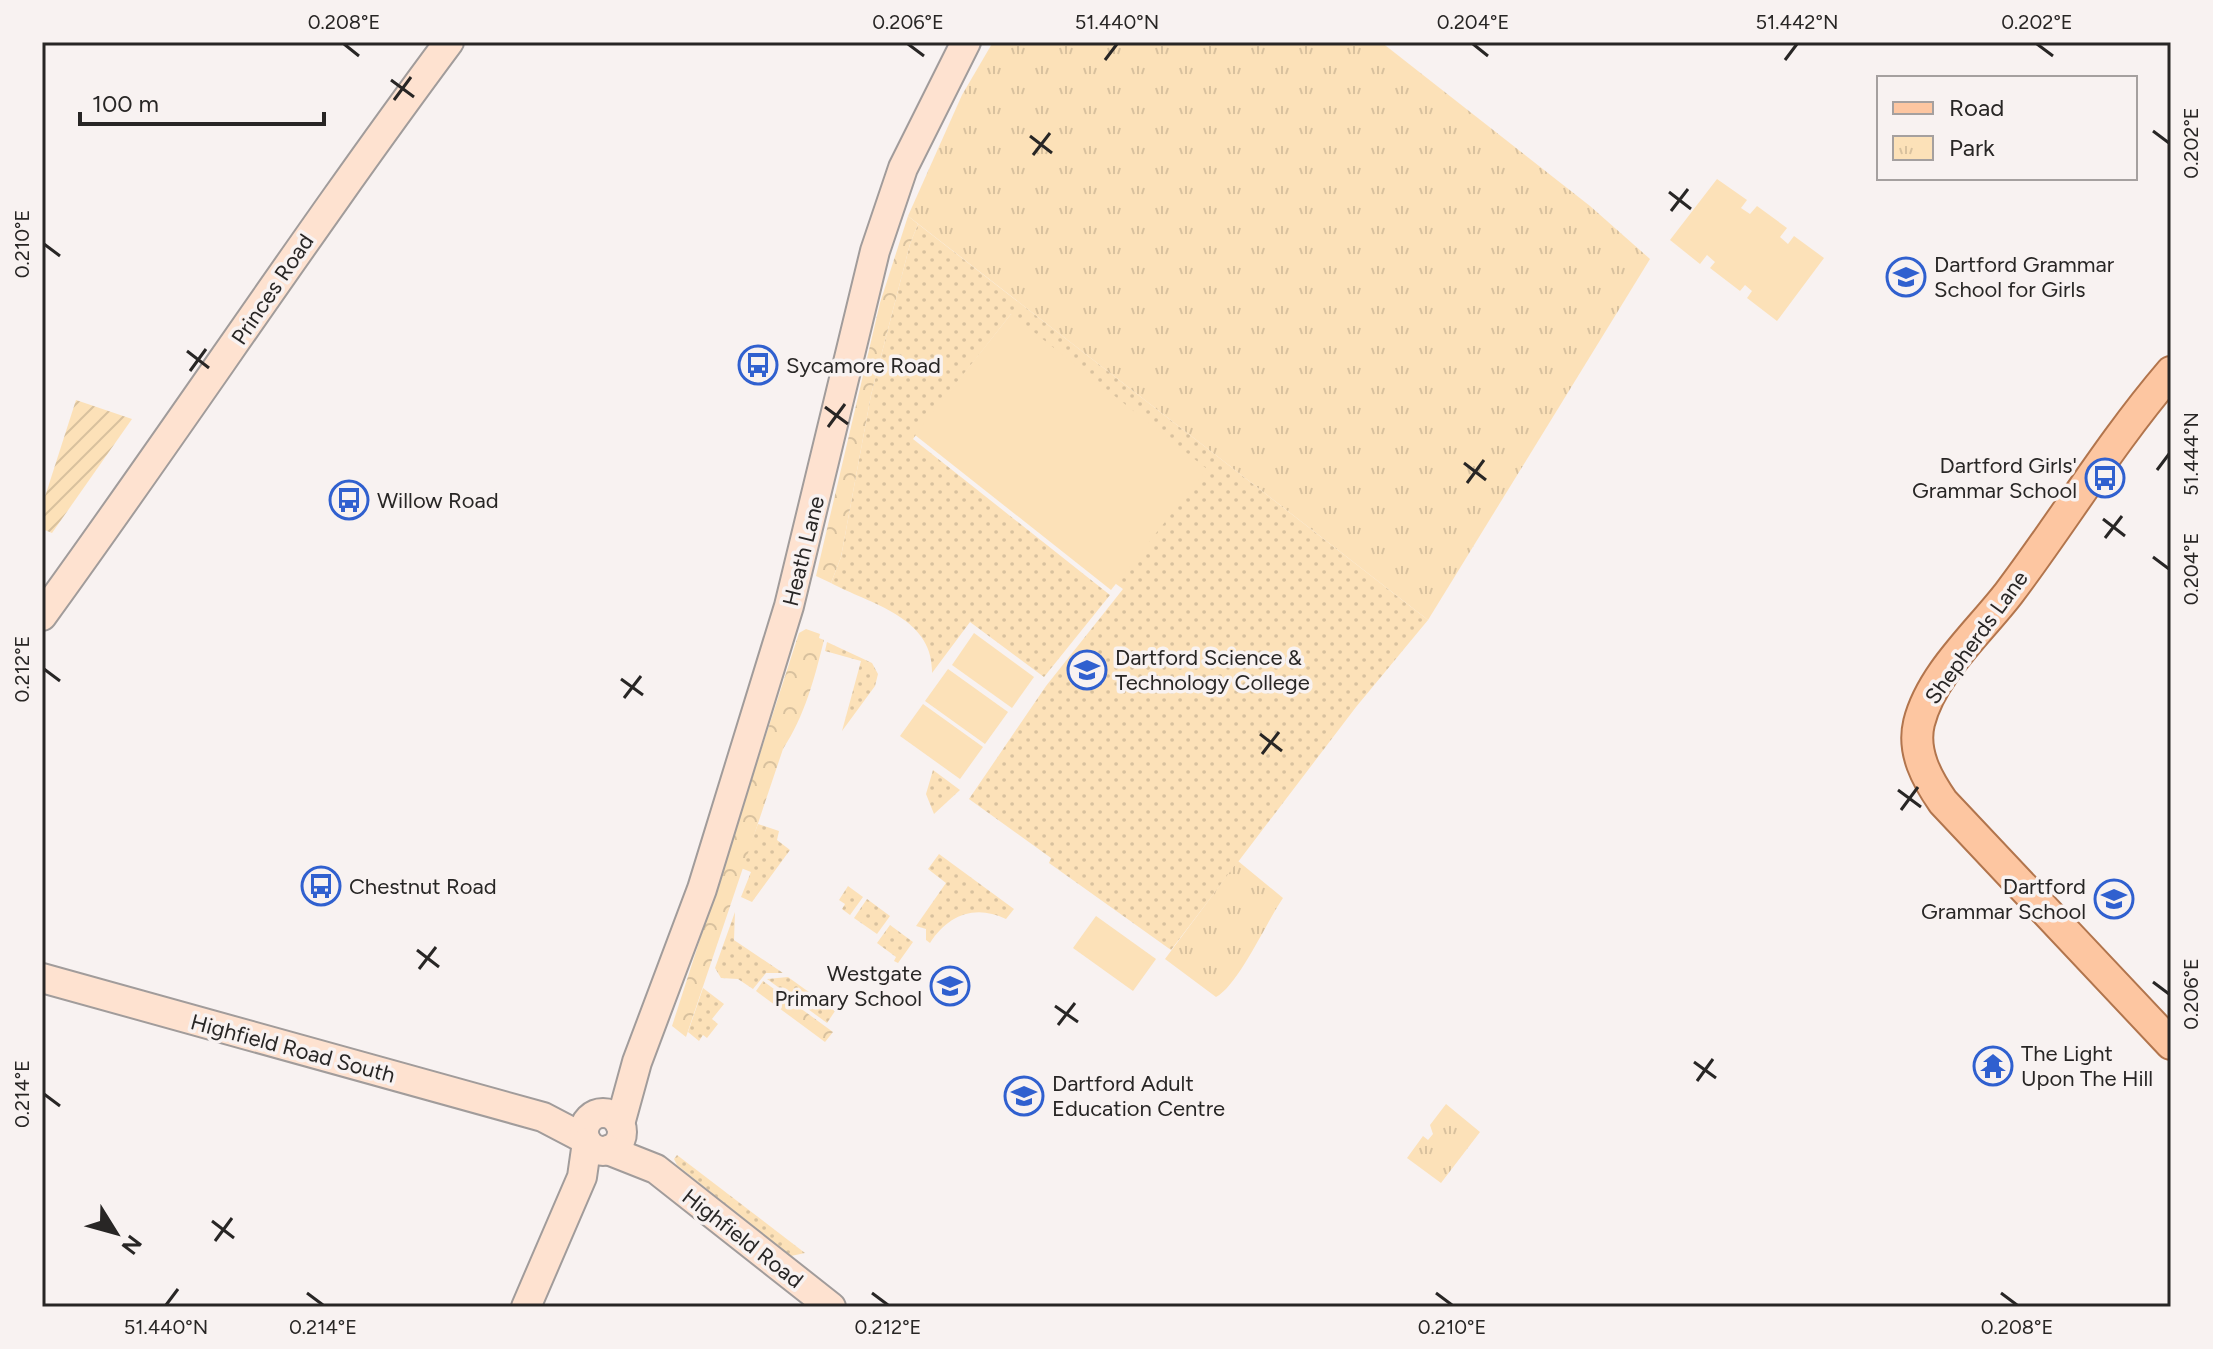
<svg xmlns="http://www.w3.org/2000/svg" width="2213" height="1349" font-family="Figtree,sans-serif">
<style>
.grass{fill:url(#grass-dots)}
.forest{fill:url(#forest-crowns)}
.park{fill:url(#park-tufts)}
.garden{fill:url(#garden-furrows)}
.pitch{fill:#fce1b8}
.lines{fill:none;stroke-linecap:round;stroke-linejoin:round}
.secondary-casing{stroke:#a19c9b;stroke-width:32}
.primary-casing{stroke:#b2754d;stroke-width:34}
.secondary{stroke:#fee2d0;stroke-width:28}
.primary{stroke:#fdc6a1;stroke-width:30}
.ticks{fill:none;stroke:#282625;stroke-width:3}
.labels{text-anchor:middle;stroke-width:7;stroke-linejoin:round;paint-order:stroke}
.poi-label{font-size:22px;fill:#282625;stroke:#f8f2f1;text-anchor:start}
.street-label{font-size:22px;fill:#282625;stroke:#f8f2f1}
.neatline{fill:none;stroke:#282625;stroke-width:3}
.ticks-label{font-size:20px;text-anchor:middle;fill:#282625}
</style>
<defs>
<pattern id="grass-dots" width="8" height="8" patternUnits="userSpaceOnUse" patternTransform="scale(2)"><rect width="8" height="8" fill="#fce1b8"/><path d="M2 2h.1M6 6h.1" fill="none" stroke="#d8c19e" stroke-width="1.8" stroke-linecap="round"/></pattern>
<pattern id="forest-crowns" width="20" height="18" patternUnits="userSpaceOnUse" patternTransform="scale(2)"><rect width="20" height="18" fill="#fce1b8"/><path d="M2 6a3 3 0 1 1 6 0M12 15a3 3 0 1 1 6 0" fill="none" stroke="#d8c19e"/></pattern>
<pattern id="park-tufts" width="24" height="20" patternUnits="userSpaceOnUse" patternTransform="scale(2)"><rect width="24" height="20" fill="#fce1b8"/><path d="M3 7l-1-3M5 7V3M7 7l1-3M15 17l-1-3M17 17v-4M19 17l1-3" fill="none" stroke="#d8c19e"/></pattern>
<pattern id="garden-furrows" width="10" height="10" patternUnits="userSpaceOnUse" patternTransform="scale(2)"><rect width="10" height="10" fill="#fce1b8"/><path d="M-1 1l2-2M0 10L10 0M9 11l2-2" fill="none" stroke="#d8c19e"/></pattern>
</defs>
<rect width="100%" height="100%" fill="#f8f2f1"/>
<g class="grass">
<path d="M918,224L1428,620L1356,707L1171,950L1049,863L1051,858L969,799L1046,686L1123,589L1116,584L1011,314L913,439L1110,595L1044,677L970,622L932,673C934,617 870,604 831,583L841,557L871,395L910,244Z"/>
<polygon points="827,642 872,663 878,674 875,686 842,731 861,661 825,651"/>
<polygon points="933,770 960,790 934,814 926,794"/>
<polygon points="758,824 779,831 777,840 790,850 752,902 741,897 751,872 741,868"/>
<path d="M939,854L1014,909L1006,919C975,904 948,915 930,943L926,940V929L916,926L946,883L928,869Z"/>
<polygon points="848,886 863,897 850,915 842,909 845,904 839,900"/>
<polygon points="867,899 890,916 877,934 854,918"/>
<polygon points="735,912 734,940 783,973 766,973 753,989 738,979 721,978 715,968"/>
<polygon points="890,925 913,942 898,963 894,961 896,957 877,943"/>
<polygon points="788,977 835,1011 827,1023 767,979"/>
<polygon points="703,988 724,1004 712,1019 718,1024 707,1038 703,1035 699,1041 688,1032"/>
<polygon points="677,1155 805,1253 791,1256 677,1165 674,1159"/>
</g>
<g class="forest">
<polygon points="908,216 918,224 910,244 871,395 841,557 831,583 816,576 880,303"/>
<path d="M806,629L820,634L819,638L824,640C814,680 805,715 783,749L686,1037L672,1026L799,633Z"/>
<polygon points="763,981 833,1032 825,1042 756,991"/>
</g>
<g class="park">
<polygon points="993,42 1381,42 1590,206 1650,259 1428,620 908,216 962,95"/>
<path d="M1238,861L1283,898C1267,921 1238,986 1216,997L1165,959Z"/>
<polygon points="1446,1104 1480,1132 1441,1183 1407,1158 1423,1136 1428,1140 1433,1134 1430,1125"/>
</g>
<polygon class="garden" points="76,400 132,419 52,533 42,529 42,506"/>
<g class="pitch">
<polygon points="1717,179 1747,200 1741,208 1750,214 1757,206 1787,228 1780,237 1788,244 1794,236 1824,258 1777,321 1747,298 1752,291 1745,285 1740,291 1710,268 1715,262 1707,255 1700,264 1670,240"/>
<polygon points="1011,314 1207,469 1111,590 915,435"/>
<polygon points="974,633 1034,677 1012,708 952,665"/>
<polygon points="948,669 1008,712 985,744 925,701"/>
<polygon points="923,704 983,747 960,779 900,736"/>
<polygon points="1096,916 1156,959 1133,991 1073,948"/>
</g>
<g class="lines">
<g class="secondary-casing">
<g id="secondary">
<path d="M42,616C180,426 309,230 449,42"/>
<polyline points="42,978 543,1117 585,1139"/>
<circle cx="603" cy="1132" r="19"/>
<polyline points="620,1124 637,1062 702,889 789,606 875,251 903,168 966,42"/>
<polyline points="608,1150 656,1169 831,1307"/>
<polyline points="526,1307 582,1177 587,1142"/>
</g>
</g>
<g class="primary-casing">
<path id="primary" d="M2171,372C2111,442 2064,520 2009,593C1979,632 1931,674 1919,723C1912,752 1927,779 1943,802L2171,1044"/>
</g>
<use href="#secondary" class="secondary"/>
<use href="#primary" class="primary"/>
</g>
<path class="ticks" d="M344,44L359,56M908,44L924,56M1473,44L1488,56M2037,44L2053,56M1105,60L1117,44M1785,60L1797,44M391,80L414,97M394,100L411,77M2153,131L2169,143M1030,136L1052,153M1033,155L1050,133M1669,192L1691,209M1671,211L1688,189M44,244L60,256M187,351L209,368M190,371L206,349M825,407L848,424M828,427L845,404M1464,463L1486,480M2157,470L2169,454M1467,483L1484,460M2103,519L2125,536M2105,538L2122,516M2153,557L2169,569M44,669L60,681M621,679L643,695M624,698L641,676M1260,734L1282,751M1262,754L1279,732M1898,790L1921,807M1901,810L1918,787M417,950L439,967M419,969L436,947M2153,982L2169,994M1055,1006L1078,1022M1058,1025L1075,1003M1694,1062L1716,1078M1697,1081L1713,1059M44,1094L60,1106M212,1221L234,1238M215,1241L232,1218M307,1293L323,1305M872,1293L888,1305M1436,1293L1452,1305M2001,1293L2017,1305M166,1305L178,1289"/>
<defs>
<g id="school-ring" transform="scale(2)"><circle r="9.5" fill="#f8f2f1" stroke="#3060cf" stroke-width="1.5"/><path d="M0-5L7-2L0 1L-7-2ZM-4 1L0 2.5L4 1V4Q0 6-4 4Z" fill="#3060cf"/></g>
<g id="bus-ring" transform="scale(2)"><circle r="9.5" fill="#f8f2f1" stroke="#3060cf" stroke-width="1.5"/><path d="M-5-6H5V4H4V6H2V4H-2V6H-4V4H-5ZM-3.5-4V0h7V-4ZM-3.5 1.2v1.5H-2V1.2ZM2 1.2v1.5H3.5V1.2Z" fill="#3060cf"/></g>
<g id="temple-ring" transform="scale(2)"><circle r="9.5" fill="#f8f2f1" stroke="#3060cf" stroke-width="1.5"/><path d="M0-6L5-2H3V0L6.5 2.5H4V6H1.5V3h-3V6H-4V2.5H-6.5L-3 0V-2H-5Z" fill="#3060cf"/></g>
<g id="university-ring" transform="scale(2)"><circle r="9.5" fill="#f8f2f1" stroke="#3060cf" stroke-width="1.5"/><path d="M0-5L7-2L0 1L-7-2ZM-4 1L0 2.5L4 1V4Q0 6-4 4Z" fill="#3060cf"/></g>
</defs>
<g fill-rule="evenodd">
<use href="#school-ring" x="1906" y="277"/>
<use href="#bus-ring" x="758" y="365"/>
<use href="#bus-ring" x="2105" y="478"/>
<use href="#bus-ring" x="349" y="500"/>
<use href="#school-ring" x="1087" y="670"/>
<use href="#bus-ring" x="321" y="886"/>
<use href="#school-ring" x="2114" y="899"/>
<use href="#school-ring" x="950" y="986"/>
<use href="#temple-ring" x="1993" y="1066"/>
<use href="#university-ring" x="1024" y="1096"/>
</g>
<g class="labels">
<g class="poi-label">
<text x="1934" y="272">Dartford Grammar<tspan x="1934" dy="25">School for Girls</tspan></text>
<text x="786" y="373">Sycamore Road</text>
<text x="2077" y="473" text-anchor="end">Dartford Girls'<tspan x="2077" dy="25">Grammar School</tspan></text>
<text x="377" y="508">Willow Road</text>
<text x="1115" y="665">Dartford Science &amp;<tspan x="1115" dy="25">Technology College</tspan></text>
<text x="349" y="894">Chestnut Road</text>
<text x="2086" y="894" text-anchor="end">Dartford<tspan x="2086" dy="25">Grammar School</tspan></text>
<text x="922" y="981" text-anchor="end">Westgate<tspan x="922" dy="25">Primary School</tspan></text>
<text x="2021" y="1061">The Light<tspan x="2021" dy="25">Upon The Hill</tspan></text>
<text x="1052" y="1091">Dartford Adult<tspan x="1052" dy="25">Education Centre</tspan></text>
</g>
<g class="street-label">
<text transform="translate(272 289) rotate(-56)" y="8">Princes Road</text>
<text transform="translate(803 551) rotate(-76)" y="8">Heath Lane</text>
<text transform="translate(1976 637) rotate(-54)" y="8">Shepherds Lane</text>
<text transform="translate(293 1048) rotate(15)" y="8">Highfield Road South</text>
<text transform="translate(743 1238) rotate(38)" y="8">Highfield Road</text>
</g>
</g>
<rect width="2213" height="1349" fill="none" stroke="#f8f2f1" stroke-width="88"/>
<rect x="1877" y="76" width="260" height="104" fill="#f8f2f1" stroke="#a5a09f" stroke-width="2"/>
<rect x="1893" y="102" width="40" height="12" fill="#fdc6a1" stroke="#a5a09f" stroke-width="2"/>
<text x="1949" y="116" font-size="24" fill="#282625">Road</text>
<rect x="1893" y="136" width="40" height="24" fill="url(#park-tufts)" stroke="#a5a09f" stroke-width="2"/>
<text x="1949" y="156" font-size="24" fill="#282625">Park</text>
<g transform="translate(116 1233) rotate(127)" stroke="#f8f2f1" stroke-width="6" paint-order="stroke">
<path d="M0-6L14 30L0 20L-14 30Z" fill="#282625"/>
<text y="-12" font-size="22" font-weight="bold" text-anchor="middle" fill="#282625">N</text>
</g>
<path d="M80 112v12h244v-12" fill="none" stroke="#282625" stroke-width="4"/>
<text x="92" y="112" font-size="24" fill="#282625" stroke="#f8f2f1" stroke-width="6" paint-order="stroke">100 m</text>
<rect x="44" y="44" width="2125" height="1261" class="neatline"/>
<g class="ticks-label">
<text x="344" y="29">0.208°E</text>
<text x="908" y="29">0.206°E</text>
<text x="1117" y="29">51.440°N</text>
<text x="1473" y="29">0.204°E</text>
<text x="1797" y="29">51.442°N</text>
<text x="2037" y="29">0.202°E</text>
<text transform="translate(2191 143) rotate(-90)" y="7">0.202°E</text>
<text transform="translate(22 244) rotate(-90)" y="7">0.210°E</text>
<text transform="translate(2191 454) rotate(-90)" y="7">51.444°N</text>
<text transform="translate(2191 569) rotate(-90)" y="7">0.204°E</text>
<text transform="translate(22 669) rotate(-90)" y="7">0.212°E</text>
<text transform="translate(2191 994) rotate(-90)" y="7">0.206°E</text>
<text transform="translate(22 1094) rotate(-90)" y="7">0.214°E</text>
<text x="166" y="1334">51.440°N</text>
<text x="323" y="1334">0.214°E</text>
<text x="888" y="1334">0.212°E</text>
<text x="1452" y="1334">0.210°E</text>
<text x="2017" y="1334">0.208°E</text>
</g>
</svg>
